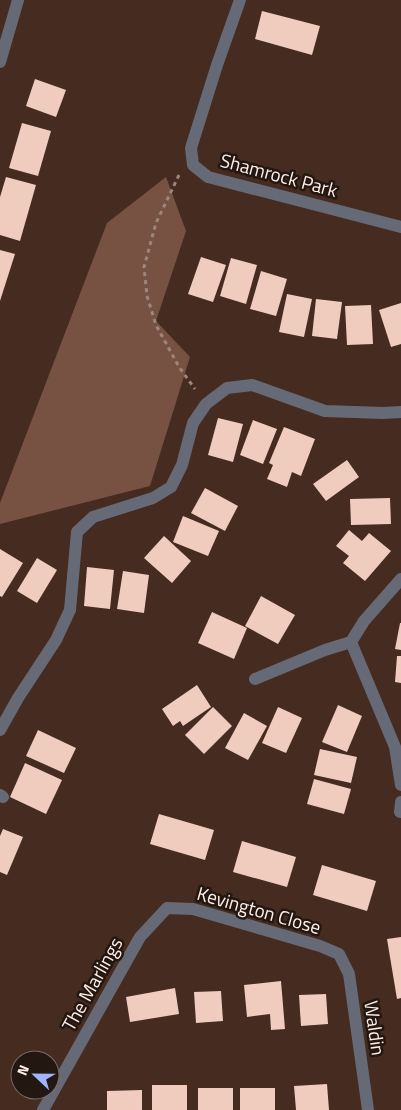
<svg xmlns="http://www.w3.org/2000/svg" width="401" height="1110" font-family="'Titillium Web',sans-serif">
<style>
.green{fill:#775243}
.building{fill:#efccbe}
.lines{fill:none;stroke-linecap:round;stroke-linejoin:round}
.path{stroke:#9d867d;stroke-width:3;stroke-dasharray:4 4;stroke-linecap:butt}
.minor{stroke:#666a76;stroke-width:12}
.labels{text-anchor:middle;stroke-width:5;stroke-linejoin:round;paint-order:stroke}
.street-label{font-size:19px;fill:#ffede6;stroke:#231712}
</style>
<rect width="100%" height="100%" fill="#452b20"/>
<polygon class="green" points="166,177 186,231 156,321 190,357 150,486 0,524 0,503 107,223"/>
<g class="building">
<polygon points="262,11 320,26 312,55 255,39"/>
<polygon points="35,79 66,90 56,117 26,106"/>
<polygon points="22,123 51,131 38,176 9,168"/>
<polygon points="6,177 36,185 20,241 0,235 0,197"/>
<polygon points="0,250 15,254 0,301"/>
<polygon points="201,257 226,265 213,302 188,294"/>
<polygon points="231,258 257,265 246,304 220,296"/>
<polygon points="261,271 287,279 276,316 250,309"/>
<polygon points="287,294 312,299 304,337 279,332"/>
<polygon points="316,299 342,302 337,339 312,336"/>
<polygon points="401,303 401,344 391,347 379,310"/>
<polygon points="371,305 373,344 347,345 345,306"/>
<polygon points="218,418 243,424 233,462 208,455"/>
<polygon points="253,420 277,429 263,464 240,455"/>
<polygon points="284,427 315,439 301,476 292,472 287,487 267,479 273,465 269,463"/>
<polygon points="347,460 359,477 326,501 313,484"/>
<polygon points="205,488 238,506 225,531 191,513"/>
<polygon points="390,498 391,524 351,525 350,499"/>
<polygon points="183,516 219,531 208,556 173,542"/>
<polygon points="349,530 362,541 369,533 391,551 365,581 343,563 349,556 336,546"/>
<polygon points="164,536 191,561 172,583 144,558"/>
<polygon points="0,549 23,563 2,597 0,596"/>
<polygon points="37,558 57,570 37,603 17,591"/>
<polygon points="87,567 114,570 110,609 84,606"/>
<polygon points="123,571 149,575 144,613 117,609"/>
<polygon points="261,596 295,615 278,644 245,626"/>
<polygon points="212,612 247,628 234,659 198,643"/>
<polygon points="400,623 401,623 401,650 395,649"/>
<polygon points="397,656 401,656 401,683 395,682"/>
<polygon points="197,685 211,707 183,726 180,721 173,726 162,709"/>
<polygon points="338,705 362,716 347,752 322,742"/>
<polygon points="213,707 232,726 204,754 185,735"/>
<polygon points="278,707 302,718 286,753 262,743"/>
<polygon points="244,713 267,726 248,760 225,748"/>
<polygon points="38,730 76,748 64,773 26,756"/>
<polygon points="320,749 357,757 351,783 314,775"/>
<polygon points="25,763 62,780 46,814 10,797"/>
<polygon points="314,779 351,789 344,814 307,804"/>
<polygon points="159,814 214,830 205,860 150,844"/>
<polygon points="3,829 23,837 7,875 0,872 0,836"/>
<polygon points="242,841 296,857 287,887 233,872"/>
<polygon points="322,865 376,881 367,911 313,895"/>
<polygon points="401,937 401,998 397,999 387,939"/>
<polygon points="281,981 285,1029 271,1030 270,1014 247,1017 244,985"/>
<polygon points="175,988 179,1014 130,1022 126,997"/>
<polygon points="221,991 223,1021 196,1023 194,992"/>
<polygon points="326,994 328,1024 301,1026 299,995"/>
<polygon points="327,1084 329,1110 296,1110 294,1086"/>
<rect x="152" y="1085" width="35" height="25"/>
<rect x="198" y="1088" width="35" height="22"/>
<rect x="240" y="1088" width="35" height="22"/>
<polygon points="142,1090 142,1110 107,1110 107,1091"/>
</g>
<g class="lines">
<polyline class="path" points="179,175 156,223 144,267 147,296 156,325 179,367 195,389"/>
<g class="minor">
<polyline points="240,0 217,65 191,148 193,165 208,177 401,227"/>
<polyline points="0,62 18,0"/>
<polyline points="401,579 364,621 351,642 395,747 401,785"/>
<polyline points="255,679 325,650 351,642"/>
<polyline points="0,730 18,698 56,640 70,610 77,532 93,517 153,498 171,487 182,465 193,423 206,404 227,388 252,385 325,411 383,413 401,412"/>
<polyline points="0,795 3,797"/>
<polyline points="400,812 401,802"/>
<polyline points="43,1110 140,937 167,908 193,909 320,946 339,954 349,974 368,1110"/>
</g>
</g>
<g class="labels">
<g class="street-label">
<text transform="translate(279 175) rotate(15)" y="7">Shamrock Park</text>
<text transform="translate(259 910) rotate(16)" y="7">Kevington Close</text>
<text transform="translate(92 984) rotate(-61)" y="7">The Marlings</text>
<text transform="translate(375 1028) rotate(82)" y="7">Waldin</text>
</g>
</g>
<g transform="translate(35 1075) rotate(292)"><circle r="24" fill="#231712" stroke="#7b6d67"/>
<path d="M0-4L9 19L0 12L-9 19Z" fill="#a0b3fd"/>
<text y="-8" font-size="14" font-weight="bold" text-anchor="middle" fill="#ffede6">N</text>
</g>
</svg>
